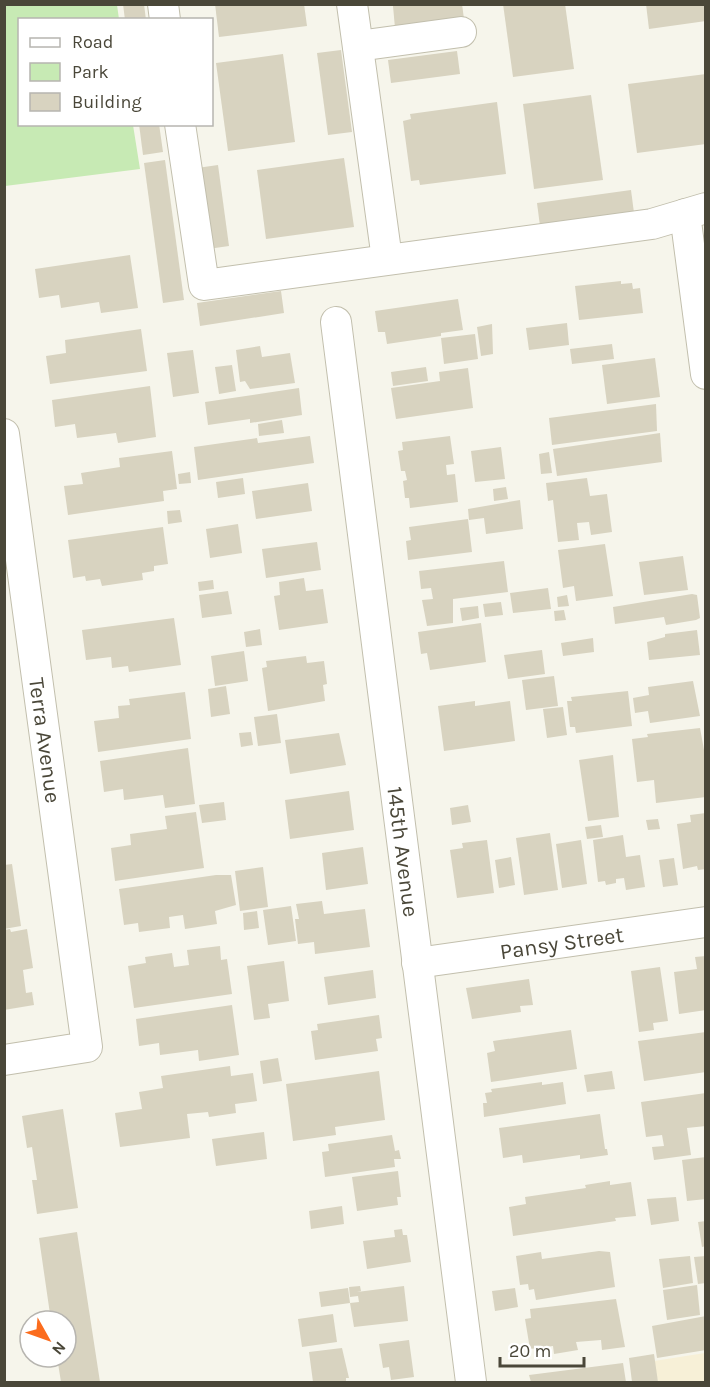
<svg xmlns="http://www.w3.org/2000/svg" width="710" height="1387" font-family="Karla,sans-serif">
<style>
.commercial{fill:#f7f0d7}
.green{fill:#c7eab4}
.building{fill:#d8d3c0}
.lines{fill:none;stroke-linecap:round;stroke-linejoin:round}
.minor-casing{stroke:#c2bfad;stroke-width:32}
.minor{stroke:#fff;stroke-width:30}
.labels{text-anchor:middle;stroke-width:4.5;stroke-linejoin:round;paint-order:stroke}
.street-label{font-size:22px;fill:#4a4739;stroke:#fff}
</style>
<rect width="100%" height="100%" fill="#f6f5eb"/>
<polygon class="commercial" points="705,1353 705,1382 658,1382 654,1361"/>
<polygon class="green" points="4,5 117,5 119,19 20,20 20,124 133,125 140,169 5,186"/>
<g class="building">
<polygon points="123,4 144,4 146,20 125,20"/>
<polygon points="215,4 304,4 307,26 219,37"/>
<polygon points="405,4 462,4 464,19 395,28 393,6"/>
<polygon points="503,4 565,4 574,69 513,77"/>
<polygon points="646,4 706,4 706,21 649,29"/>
<polygon points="341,50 352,132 328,135 317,53"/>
<polygon points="457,51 460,74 391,83 388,60"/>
<polygon points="283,54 295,142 228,151 216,63"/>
<polygon points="706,74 706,144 637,153 628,84"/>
<polygon points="591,95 603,180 534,189 523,104"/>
<polygon points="497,102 506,174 420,185 419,180 411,181 403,121 411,119 410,114"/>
<polygon points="139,124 159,124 163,152 143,155"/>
<polygon points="344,158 354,227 266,239 257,170"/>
<polygon points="165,160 184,300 163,303 144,163"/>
<polygon points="218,165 229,246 208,249 197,168"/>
<polygon points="631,190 634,213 540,226 537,203"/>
<polygon points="130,255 138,308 101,313 99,302 61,308 59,295 39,298 35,269"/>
<polygon points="621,281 621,284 632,283 633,289 640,288 643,313 579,320 575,286"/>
<polygon points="281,291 284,313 200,326 197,303"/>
<polygon points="458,299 463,330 441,333 441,336 387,344 385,332 378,332 375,311"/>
<polygon points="567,323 569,345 529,350 526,328"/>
<polygon points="492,324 493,354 481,356 477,327"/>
<polygon points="141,329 147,371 50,384 46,356 66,353 65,340"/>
<polygon points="475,334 478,359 444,364 441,338"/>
<polygon points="612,344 614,359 572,364 570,349"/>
<polygon points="260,346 262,357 290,353 295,383 250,389 245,381 240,382 236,350"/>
<polygon points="193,350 199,393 173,397 167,353"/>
<polygon points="655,358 660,397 607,404 602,365"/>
<polygon points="232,365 236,391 219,394 215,367"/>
<polygon points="426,367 428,381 393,386 391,372"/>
<polygon points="468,368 473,408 396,419 391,388 440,381 439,372"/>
<polygon points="150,386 156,437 118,443 116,433 77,438 75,424 55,427 52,400"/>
<polygon points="299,388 302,415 250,423 250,419 208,425 205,402"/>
<polygon points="656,404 657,431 552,445 549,418"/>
<polygon points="282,420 284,433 259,436 258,424"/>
<polygon points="660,433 662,462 557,476 553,449"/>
<polygon points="310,436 314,463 198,480 194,447 257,438 258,443"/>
<polygon points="450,436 454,464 446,465 447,475 455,474 458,502 410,508 409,498 405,498 403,481 407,480 405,471 401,471 398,451 403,450 402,442"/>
<polygon points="501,447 505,479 475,482 471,451"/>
<polygon points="172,451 177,489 163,491 164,501 68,515 64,486 83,484 81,473 120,467 119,458"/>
<polygon points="549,452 552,473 541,474 539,454"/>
<polygon points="190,472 191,483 179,484 178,474"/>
<polygon points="243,478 245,494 218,498 216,482"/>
<polygon points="587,478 590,496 607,494 612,532 591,535 589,522 577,523 579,540 558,542 553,500 548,501 546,483"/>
<polygon points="308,483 312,511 256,519 252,491"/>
<polygon points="506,487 508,499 494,501 493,489"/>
<polygon points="520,500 523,529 486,534 484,518 469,520 468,509"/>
<polygon points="180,510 182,522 168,524 167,511"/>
<polygon points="468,519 472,552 408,560 406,541 411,540 409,527"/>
<polygon points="238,524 242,553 210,558 206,529"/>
<polygon points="163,527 168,564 154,566 154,571 142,573 143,580 102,586 100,579 86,581 85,576 73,578 68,540"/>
<polygon points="317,542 321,570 266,578 262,549"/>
<polygon points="605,544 613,596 576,601 574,586 563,588 558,550"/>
<polygon points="683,556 688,590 644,595 639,562"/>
<polygon points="504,561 508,592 453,599 453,623 427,626 422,600 433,599 431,588 421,589 419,571"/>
<polygon points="304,578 306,591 323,589 328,623 279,630 274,596 280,595 279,582"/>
<polygon points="213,580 214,589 199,591 198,582"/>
<polygon points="548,588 551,609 513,613 510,593"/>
<polygon points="228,591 232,614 202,618 199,595"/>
<polygon points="692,594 697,595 700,618 696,620 666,625 664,617 615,624 613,607"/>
<polygon points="567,595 569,606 558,607 557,597"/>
<polygon points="501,602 503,615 485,617 483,604"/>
<polygon points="478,606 479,618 462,621 460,608"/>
<polygon points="564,610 566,620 555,621 554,611"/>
<polygon points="174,618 181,665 129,672 128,666 112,668 111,657 86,660 82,630"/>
<polygon points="481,623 486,662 430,670 427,653 421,654 418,632"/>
<polygon points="260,629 262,645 246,647 244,632"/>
<polygon points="697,630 700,655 649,660 647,642 665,637 665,634"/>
<polygon points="593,638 594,652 563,656 561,643"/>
<polygon points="542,650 545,674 508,679 504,655"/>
<polygon points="244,651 248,681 215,686 211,656"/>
<polygon points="306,656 307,663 324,661 327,684 323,685 325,701 268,711 262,668 267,667 266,661"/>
<polygon points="554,676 558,706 526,710 522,680"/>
<polygon points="693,681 700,716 650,723 648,711 635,713 633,698 649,695 648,687"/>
<polygon points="226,686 230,714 211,717 208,689"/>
<polygon points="628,691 632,726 576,733 575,727 570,727 567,701 572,701 571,697"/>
<polygon points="185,692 191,739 98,752 94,721 119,718 118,706 130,705 129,699"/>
<polygon points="475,701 475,706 510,701 515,741 444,751 438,706"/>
<polygon points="563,707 567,735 547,738 543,709"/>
<polygon points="277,714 281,743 258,746 254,717"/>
<polygon points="700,728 706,761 706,797 656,803 654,780 637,782 632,739 648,737 647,734"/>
<polygon points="251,732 253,745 241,747 239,733"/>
<polygon points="339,733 346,765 290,774 285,740"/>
<polygon points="188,748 195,804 165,808 163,795 124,800 123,789 104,792 100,761"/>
<polygon points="613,755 619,817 588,821 579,760"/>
<polygon points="349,791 354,830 290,839 285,800"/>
<polygon points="224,802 226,820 202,823 199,805"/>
<polygon points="468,805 471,822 452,825 450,808"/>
<polygon points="196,812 204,868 115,881 111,848 131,845 130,834 167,829 165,816"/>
<polygon points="706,813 706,869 698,870 697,866 683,869 677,824 691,822 690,815"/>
<polygon points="658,819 660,829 648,830 646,820"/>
<polygon points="601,825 603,837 587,839 585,827"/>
<polygon points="550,833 558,890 524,895 516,838"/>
<polygon points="623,835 626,857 640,855 645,887 626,890 624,878 616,879 616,883 606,885 605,881 598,882 593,840"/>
<polygon points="487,840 494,893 457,898 450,850 463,848 462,843"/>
<polygon points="581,840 587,884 562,888 556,844"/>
<polygon points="363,847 368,884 326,890 322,853"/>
<polygon points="511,857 515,885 499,888 495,860"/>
<polygon points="674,858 678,885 663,887 659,860"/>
<polygon points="12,864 21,926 4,929 4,865"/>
<polygon points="263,867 268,907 240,911 235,871"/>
<polygon points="216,875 231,875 236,905 215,911 217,924 185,929 183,915 169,917 170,928 139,932 138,923 124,925 119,889"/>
<polygon points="322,901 324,914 365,909 370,947 315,954 314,942 298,944 295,919 299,919 296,904"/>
<polygon points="291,906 296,941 268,945 263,910"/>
<polygon points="257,911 259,928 244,930 243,913"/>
<polygon points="10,929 11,932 27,929 33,968 23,970 26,993 32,992 34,1005 4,1010 4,930"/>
<polygon points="220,946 221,960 227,959 232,994 134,1008 128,966 146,963 145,957 172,953 174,967 189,965 187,950"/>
<polygon points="706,956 706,1010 679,1014 674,972 697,969 695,957"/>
<polygon points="284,961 289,1001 268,1004 270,1018 254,1020 247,966"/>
<polygon points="660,967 668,1021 653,1023 654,1030 639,1032 631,971"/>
<polygon points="373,970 376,998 328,1005 324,977"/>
<polygon points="529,979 533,1005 520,1006 521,1012 472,1019 466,988"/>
<polygon points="232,1005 239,1055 199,1061 198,1050 160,1055 159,1043 139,1046 136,1019"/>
<polygon points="379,1015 382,1038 376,1039 378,1051 315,1060 311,1031 318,1030 317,1024"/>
<polygon points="571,1030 577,1069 491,1082 487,1053 495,1051 493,1041"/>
<polygon points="706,1032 706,1072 644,1081 638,1041"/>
<polygon points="278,1058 282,1081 263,1084 260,1061"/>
<polygon points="230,1066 231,1076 253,1073 257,1101 235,1104 236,1113 209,1117 208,1112 187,1114 190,1138 120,1147 115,1113 142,1109 139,1092 163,1088 161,1076"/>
<polygon points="379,1071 385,1120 335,1127 336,1135 293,1141 286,1084"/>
<polygon points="612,1071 615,1089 587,1092 584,1075"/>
<polygon points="542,1082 542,1085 563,1082 566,1104 484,1117 483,1103 487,1103 485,1093 492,1092 491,1089"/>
<polygon points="706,1093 706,1126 687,1128 691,1155 654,1160 652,1147 664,1146 662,1135 646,1137 641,1102"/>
<polygon points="63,1109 78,1208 37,1214 32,1180 37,1180 32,1147 27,1148 22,1116"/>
<polygon points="600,1114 605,1149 607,1149 608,1155 580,1159 580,1155 523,1163 522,1155 503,1158 499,1128"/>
<polygon points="264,1132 267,1159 216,1166 212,1139"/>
<polygon points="392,1135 395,1151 399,1150 401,1159 394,1159 395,1167 325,1177 322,1152 329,1151 328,1144"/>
<polygon points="706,1157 706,1199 687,1201 682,1160"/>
<polygon points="398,1171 401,1197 397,1197 398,1205 357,1211 352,1177"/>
<polygon points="610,1181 610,1185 631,1182 636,1216 615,1218 616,1221 513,1236 509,1207 526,1204 525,1197 586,1188 585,1185"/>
<polygon points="676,1197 679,1221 651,1225 647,1199"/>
<polygon points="342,1206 344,1224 311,1229 309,1211"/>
<polygon points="706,1221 706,1246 702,1247 698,1222"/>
<polygon points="402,1229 403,1235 407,1235 411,1262 367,1269 363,1241 395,1237 394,1230"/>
<polygon points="77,1232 100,1382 61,1382 57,1357 66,1357 66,1321 51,1321 39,1238"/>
<polygon points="599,1251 610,1252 615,1287 536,1300 534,1289 529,1290 528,1284 520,1285 516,1256 541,1252 542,1259"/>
<polygon points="690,1256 693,1283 663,1288 659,1259"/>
<polygon points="706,1256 706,1283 698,1284 694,1257"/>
<polygon points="697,1285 700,1315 667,1320 663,1290"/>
<polygon points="360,1286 361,1291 357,1292 404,1286 408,1321 354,1327 350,1303 359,1302 358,1296 350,1297 349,1287"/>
<polygon points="348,1288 350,1303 321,1307 319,1292"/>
<polygon points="515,1288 518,1307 495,1311 492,1291"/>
<polygon points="616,1299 625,1347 602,1350 601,1340 576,1342 578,1350 554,1354 553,1346 530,1349 525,1319 531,1318 530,1309"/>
<polygon points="333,1314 337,1342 302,1347 298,1319"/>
<polygon points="706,1316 706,1350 657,1358 652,1326"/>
<polygon points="409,1340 414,1377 391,1380 389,1367 383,1368 379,1344"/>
<polygon points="342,1348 349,1378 346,1378 346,1382 313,1382 309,1352"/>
<polygon points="654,1354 658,1382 632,1382 629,1358"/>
<polygon points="623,1363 626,1382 531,1382 529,1375"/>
</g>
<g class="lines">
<g class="minor-casing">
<g id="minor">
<polyline points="163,4 165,20"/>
<polyline points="352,4 387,259"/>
<polyline points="358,46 461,32"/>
<polyline points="180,124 204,285 652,224 706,208"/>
<polyline points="685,214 706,374"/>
<path id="s1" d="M336,322L471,1382"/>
<path id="s2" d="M4,434L87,1047L4,1060"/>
<path id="s3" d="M417,963L706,922"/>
</g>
</g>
<use href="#minor" class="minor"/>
</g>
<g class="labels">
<g class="street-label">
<text dy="8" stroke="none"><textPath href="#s2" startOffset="309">Terra Avenue</textPath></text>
<text dy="8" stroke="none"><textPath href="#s1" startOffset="534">145th Avenue</textPath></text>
<text dy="8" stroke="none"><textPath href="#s3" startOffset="146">Pansy Street</textPath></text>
</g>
</g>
<rect width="710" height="1387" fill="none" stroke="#4a4739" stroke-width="12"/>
<rect x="18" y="18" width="195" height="108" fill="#ffffff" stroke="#b7b5b0" stroke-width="1.5"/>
<rect x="30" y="38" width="30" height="9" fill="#ffffff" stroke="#b7b5b0" stroke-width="1.5"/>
<text x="72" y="48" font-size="18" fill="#4a4739">Road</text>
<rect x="30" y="63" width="30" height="18" fill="#c7eab4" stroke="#b7b5b0" stroke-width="1.5"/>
<text x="72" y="78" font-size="18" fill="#4a4739">Park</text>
<rect x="30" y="93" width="30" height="18" fill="#d8d3c0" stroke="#b7b5b0" stroke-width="1.5"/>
<text x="72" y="108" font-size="18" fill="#4a4739">Building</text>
<g transform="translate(48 1339) rotate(130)"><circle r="28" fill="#ffffff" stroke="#b7b5b0" stroke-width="1.5"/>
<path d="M0-4.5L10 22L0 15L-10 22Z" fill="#fb6c1d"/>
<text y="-9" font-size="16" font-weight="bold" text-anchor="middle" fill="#4a4739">N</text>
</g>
<path d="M500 1357v9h84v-9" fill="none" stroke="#4a4739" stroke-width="3"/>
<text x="509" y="1357" font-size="18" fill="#4a4739" stroke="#ffffff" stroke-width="4.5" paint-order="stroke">20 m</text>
</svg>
